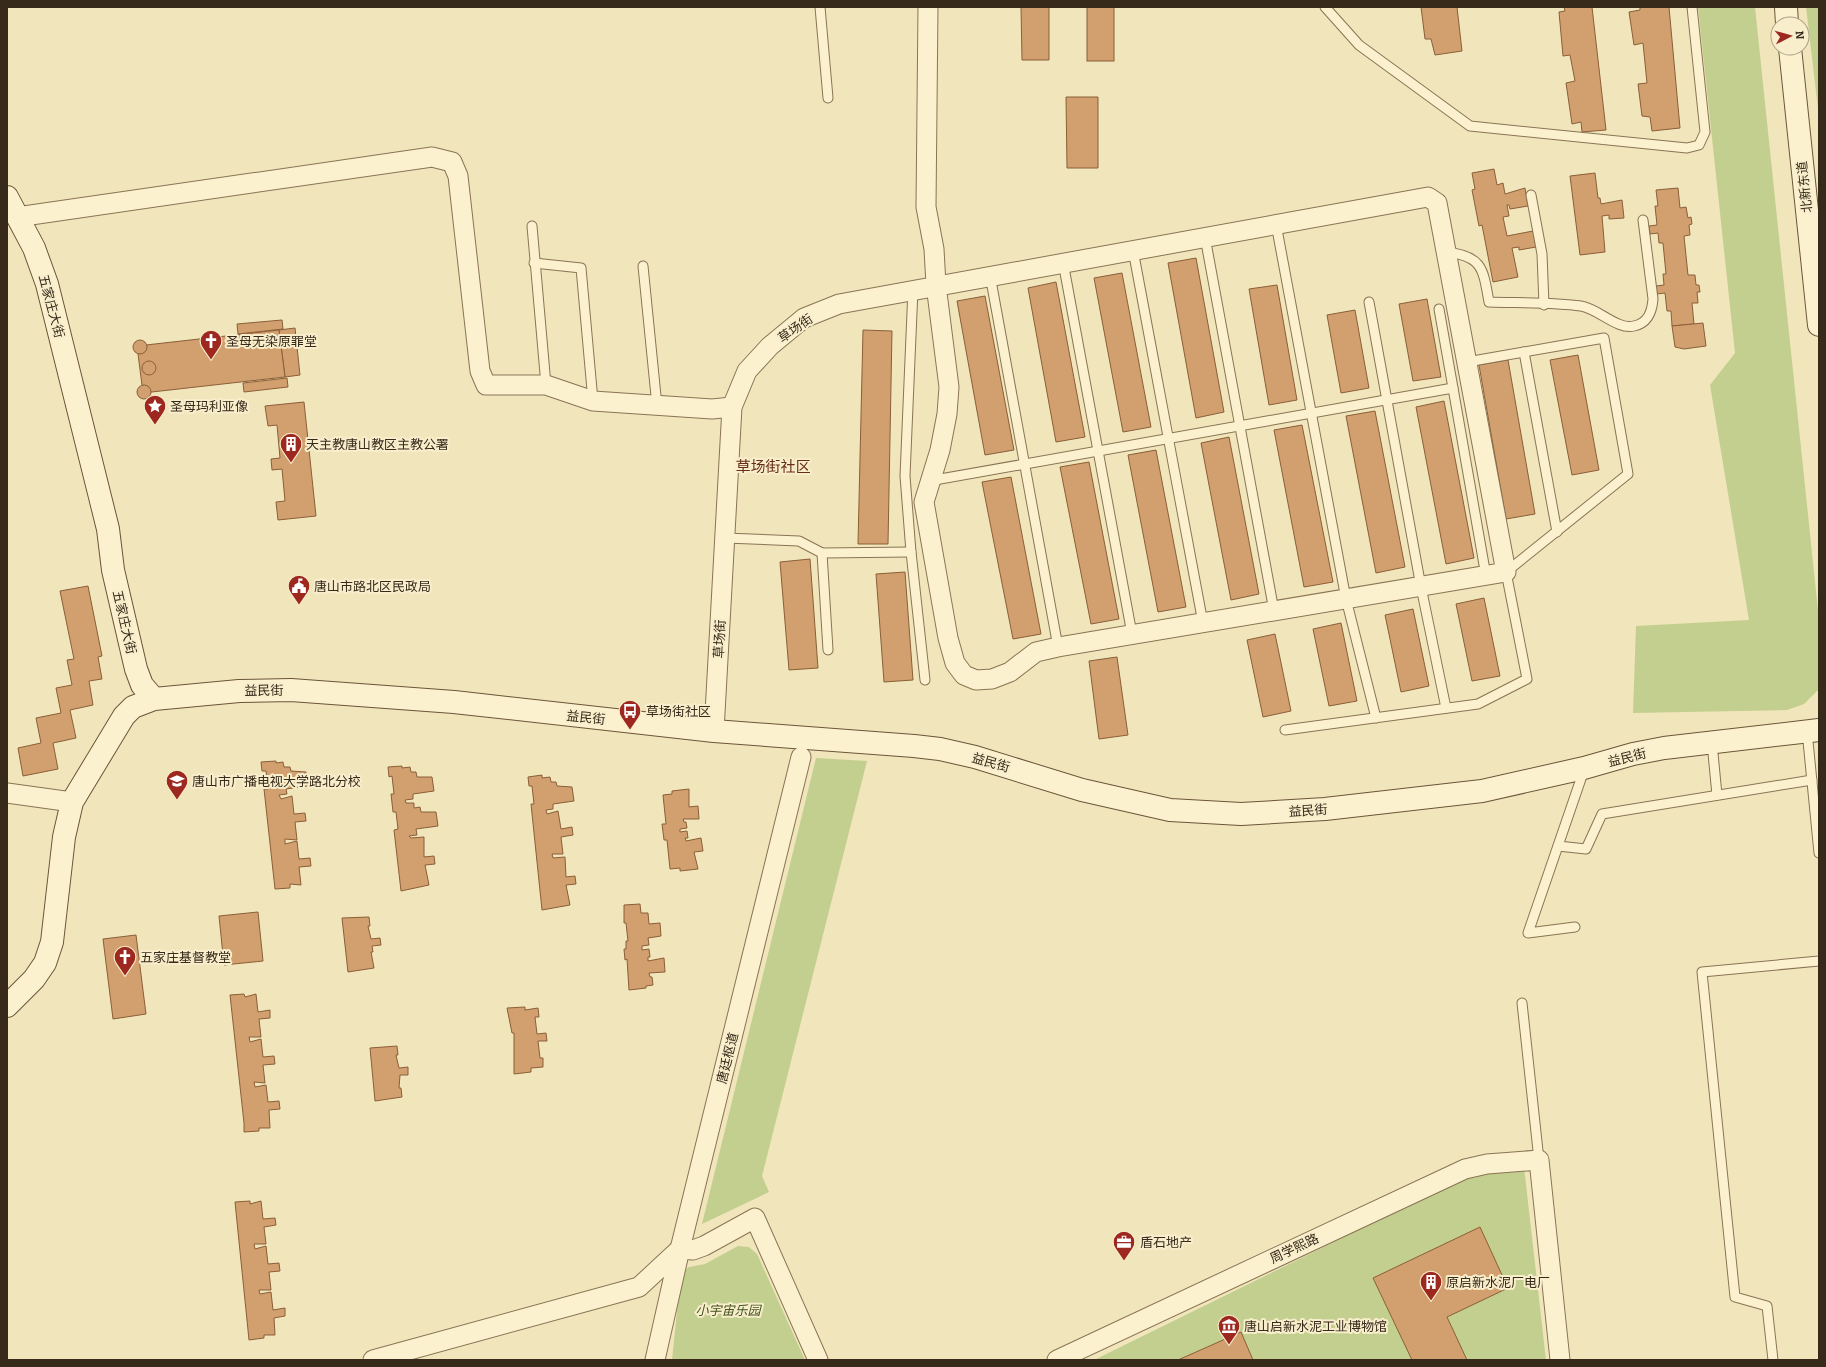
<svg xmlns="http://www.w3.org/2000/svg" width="1826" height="1367" font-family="Bitter,'Noto Sans SC',serif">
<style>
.green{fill:#c3cf8f}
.building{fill:#d29f6e;stroke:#8a5f38}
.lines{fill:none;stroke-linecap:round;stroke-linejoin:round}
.lane-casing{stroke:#897454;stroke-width:11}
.street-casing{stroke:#897454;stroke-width:21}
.secondary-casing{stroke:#6b5538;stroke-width:24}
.lane{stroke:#fbf1cf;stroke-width:9}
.street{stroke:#fbf1cf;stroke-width:19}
.secondary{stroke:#fbf1cf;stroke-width:22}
.labels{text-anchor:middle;stroke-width:4;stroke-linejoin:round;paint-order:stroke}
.street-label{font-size:13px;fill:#372a1a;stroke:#f8eecc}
.poi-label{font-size:13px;fill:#372a1a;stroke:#f8eecc;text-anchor:start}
.park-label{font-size:13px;font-style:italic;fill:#44551f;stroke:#f8eecc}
.quarter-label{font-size:15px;fill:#672d16;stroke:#f8eecc}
</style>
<rect width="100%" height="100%" fill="#f1e5bc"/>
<g class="green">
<polygon points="1698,7 1755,7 1819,620 1819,689 1804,704 1787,710 1633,713 1636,626 1749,620 1710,385 1735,353"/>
<polygon points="1806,7 1819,7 1819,117"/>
<polygon points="816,758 867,761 762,1176 769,1192 702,1224"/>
<polygon points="1524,1167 1546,1360 1094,1360 1456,1182 1491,1170"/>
<polygon points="738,1246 749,1247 757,1254 805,1360 672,1360 681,1272 689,1267 705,1264"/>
</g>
<g class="building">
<polygon points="1021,7 1049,7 1049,60 1022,60"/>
<rect x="1087" y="7" width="27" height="54"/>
<polygon points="1421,7 1457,7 1462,51 1435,55 1431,39 1425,39"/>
<polygon points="1564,7 1592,7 1606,130 1582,132 1581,122 1572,124 1566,83 1575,81 1570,55 1563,56 1559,12 1565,11"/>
<polygon points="1640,7 1669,7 1680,128 1652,131 1650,117 1642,116 1638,84 1647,83 1643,43 1634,45 1629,12 1640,10"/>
<polygon points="1066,97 1098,97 1098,168 1067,168"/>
<polygon points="1494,169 1497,185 1503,183 1505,194 1525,188 1528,206 1510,209 1509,205 1507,205 1509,216 1503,217 1507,236 1533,231 1536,247 1519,250 1519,247 1512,248 1518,277 1493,282 1482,225 1479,226 1472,190 1475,189 1472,173"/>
<polygon points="1595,173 1598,198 1600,198 1601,204 1622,200 1624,218 1609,219 1609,215 1602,216 1605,252 1580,255 1570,176"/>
<polygon points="1678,188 1680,208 1686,207 1688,218 1691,217 1692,224 1689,225 1690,235 1684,236 1688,275 1695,275 1696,285 1699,285 1700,292 1697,292 1698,303 1692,303 1694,324 1672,326 1671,311 1667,311 1665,293 1657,294 1656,286 1664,285 1663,274 1666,274 1663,243 1659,243 1658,233 1650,234 1649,226 1657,225 1655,206 1658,206 1656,190"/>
<polygon points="1196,258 1224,412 1196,418 1168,263"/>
<polygon points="1122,273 1151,427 1123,432 1094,278"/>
<polygon points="1056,282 1085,437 1056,442 1028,288"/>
<polygon points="1277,285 1297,400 1269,405 1249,289"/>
<polygon points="985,296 1014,450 985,455 957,301"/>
<polygon points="1427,299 1441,377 1413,381 1399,304"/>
<polygon points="1355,310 1369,388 1341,393 1327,315"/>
<polygon points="282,320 283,329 238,334 237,324"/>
<polygon points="1703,323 1706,346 1684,349 1675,347 1672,326"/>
<polygon points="295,328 300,375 285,377 279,330"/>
<polygon points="279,330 285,377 143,393 137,346"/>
<polygon points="863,330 892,331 888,544 858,544"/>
<circle cx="140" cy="347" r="7"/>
<polygon points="1578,355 1599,470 1572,475 1550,360"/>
<polygon points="1508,360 1535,514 1506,519 1479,365"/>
<circle cx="149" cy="368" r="7"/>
<polygon points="287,378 288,387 244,392 243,383"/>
<circle cx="144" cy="392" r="7"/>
<polygon points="1444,401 1474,558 1446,564 1416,407"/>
<polygon points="304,402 316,516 278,520 276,502 285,501 282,469 272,470 271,459 280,458 277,425 268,426 265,406"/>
<polygon points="1375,411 1405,567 1376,573 1346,416"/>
<polygon points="1302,425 1333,582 1304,587 1274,430"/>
<polygon points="1229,437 1259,594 1231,600 1201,443"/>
<polygon points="1156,450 1186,607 1158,612 1128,455"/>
<polygon points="1089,462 1119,619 1091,624 1060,467"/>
<polygon points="1011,477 1041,634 1013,639 982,482"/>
<polygon points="810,559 818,668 789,670 780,562"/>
<polygon points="905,572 913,680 884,682 876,574"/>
<polygon points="88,586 102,656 98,657 102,679 89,681 93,705 70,710 76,738 53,743 58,769 23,776 18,748 41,743 36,718 61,713 56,688 72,685 67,660 74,659 60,591"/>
<polygon points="1484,598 1500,676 1472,681 1456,604"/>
<polygon points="1413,609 1429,686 1401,692 1385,615"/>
<polygon points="1341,623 1357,701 1329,706 1313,629"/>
<polygon points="1275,634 1291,711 1263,717 1247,640"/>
<polygon points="1117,657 1128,735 1099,739 1089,661"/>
<polygon points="276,761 276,763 283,762 284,767 290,767 291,771 306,772 307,786 286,789 287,794 279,795 281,799 292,796 294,814 305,813 306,821 295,822 297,840 285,839 285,844 297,841 299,859 310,858 311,866 299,867 301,885 290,884 290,888 275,889 264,789 268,789 266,771 262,771 261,762"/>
<polygon points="402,766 402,768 410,767 411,772 416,772 417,777 432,777 434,791 413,794 413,799 405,800 406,803 414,803 414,808 420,807 421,812 436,812 438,826 416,829 417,835 409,836 411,838 424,837 424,857 434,856 435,864 425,865 429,885 401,891 394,830 398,829 396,812 393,812 391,794 394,794 392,776 389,777 388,767"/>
<polygon points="542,775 542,778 550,777 551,782 556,782 557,786 572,787 574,801 553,804 553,809 546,810 547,814 558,811 561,829 572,827 573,835 561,837 563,854 552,854 553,858 565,857 566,877 575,876 576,884 566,885 570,905 542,910 531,804 534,804 532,786 529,786 528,777"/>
<polygon points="689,789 689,807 698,806 699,819 683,819 684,822 686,822 687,828 680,829 680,832 687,831 688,838 685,838 686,841 701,838 703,851 694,852 698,869 680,871 680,868 670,869 667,840 664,840 662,824 666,824 663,795 672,794 672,791"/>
<polygon points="640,904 641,913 648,913 649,924 660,923 661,936 648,938 649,945 642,946 642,950 649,949 650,957 648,957 648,961 664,958 665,972 649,973 650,977 652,977 653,985 646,986 646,988 629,990 627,959 625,960 624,949 626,949 626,941 628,941 626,923 624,923 624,905"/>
<polygon points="258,912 263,961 224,965 219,916"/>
<polygon points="369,917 370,926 368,926 371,939 380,938 381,945 372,946 373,952 371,952 374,968 348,972 342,918"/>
<polygon points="136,935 146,1014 113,1019 103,939"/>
<polygon points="244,994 245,997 256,994 258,1012 270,1010 270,1018 259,1019 261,1037 249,1037 250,1042 261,1039 263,1057 274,1056 275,1064 263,1065 265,1083 254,1082 255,1087 266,1085 268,1102 279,1101 280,1109 269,1110 270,1128 259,1128 259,1131 244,1132 244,1123 230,995"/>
<polygon points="525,1007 525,1010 538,1008 539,1017 535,1017 537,1034 546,1033 547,1041 538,1041 540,1058 543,1058 543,1067 531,1068 531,1072 514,1074 514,1033 512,1033 507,1008"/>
<polygon points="397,1046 398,1055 396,1055 399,1068 408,1067 408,1075 400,1075 399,1088 401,1088 402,1097 375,1101 370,1048"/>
<polygon points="250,1201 250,1204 261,1201 263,1219 275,1218 276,1225 264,1227 266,1244 254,1244 255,1249 266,1246 268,1264 279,1263 280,1271 269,1272 271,1290 259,1290 260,1294 271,1292 273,1310 285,1308 285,1316 274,1318 275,1335 264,1335 264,1338 249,1340 235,1202"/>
<polygon points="1480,1227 1508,1288 1447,1317 1467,1360 1412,1360 1373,1278"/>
<polygon points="1241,1332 1253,1360 1178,1360"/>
</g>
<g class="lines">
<g class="lane-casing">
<g id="lane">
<polyline points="820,7 828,98"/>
<polyline points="1325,7 1359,45 1470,126 1687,148 1699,145 1705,132 1692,7"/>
<polyline points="1531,195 1542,254 1544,305"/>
<polyline points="1276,224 1346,599 1376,718"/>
<polyline points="532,226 546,385"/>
<polyline points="1205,237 1274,611"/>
<polyline points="1133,250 1203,623"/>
<path d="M1446,252C1483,256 1483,269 1489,302C1517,303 1553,302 1581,306C1599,309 1617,330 1634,326C1648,323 1652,312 1653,299L1643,220"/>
<polyline points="1063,262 1132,634"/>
<polyline points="534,263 581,268 593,401"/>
<polyline points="643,266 657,406"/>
<polyline points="990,275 1058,647"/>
<polyline points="913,289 905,476 911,552 925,680"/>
<polyline points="1369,302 1421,587 1446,708"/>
<polyline points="1439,309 1453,388"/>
<polyline points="1524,352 1557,532"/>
<polyline points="929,481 1453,388 1486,576"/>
<polyline points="725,538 799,541 822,553 911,552"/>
<polyline points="822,553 828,650"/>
<polyline points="1285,730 1478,704 1527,679 1506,572 1628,474 1604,338 1467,362"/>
<polyline points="1807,731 1819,853"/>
<polyline points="1712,743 1717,795"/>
<polyline points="1558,846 1586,849 1602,814 1812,780"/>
<polyline points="1575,927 1528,933 1584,770"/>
<polyline points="1522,1003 1539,1160"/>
<polyline points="1773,1360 1767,1306 1735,1297 1702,972 1819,961"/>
</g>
</g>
<g class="street-casing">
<g id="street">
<polyline points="17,217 432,157 452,162 458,176 480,371 486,385 546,385 593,401 712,409 732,407"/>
<polyline points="714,731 732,407 747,371 770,346 804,318 839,304 1428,197 1437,203 1506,572 1058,647 1036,652 1010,672 992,679 976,680 964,675 955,663 948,638 924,502 940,450 947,414 949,387 936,285 934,249 926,207 928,7"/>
<polyline points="7,793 72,802"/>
<polyline points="373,1360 639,1287 680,1249 693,1250 704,1246 755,1218 818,1360"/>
<polyline points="655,1360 680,1249 801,757"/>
<polyline points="1057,1360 1465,1169 1487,1164 1539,1160 1560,1360"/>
</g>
</g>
<g class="secondary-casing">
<g id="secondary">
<polyline points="1786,7 1787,24"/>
<polyline points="1790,48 1819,325"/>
<polyline points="7,197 34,248 47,284 108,529 113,570 136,669 142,685 154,699"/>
<polyline points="7,1006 34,979 45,963 52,942 64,837 72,802 124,716 133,707 154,699 239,691 291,690 454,702 714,731 914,746 940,749 975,757 1082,790 1170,810 1241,814 1325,809 1482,791 1584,768 1633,754 1664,748 1819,730"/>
</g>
</g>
<use href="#lane" class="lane"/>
<use href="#street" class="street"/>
<use href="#secondary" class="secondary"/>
</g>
<defs>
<g id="church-pin" transform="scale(1.15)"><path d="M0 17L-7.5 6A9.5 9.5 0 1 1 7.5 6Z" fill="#9d2820" stroke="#f8eecc"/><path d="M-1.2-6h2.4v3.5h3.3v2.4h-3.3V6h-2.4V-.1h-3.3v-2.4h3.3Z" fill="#fff"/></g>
<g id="sight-pin" transform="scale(1.15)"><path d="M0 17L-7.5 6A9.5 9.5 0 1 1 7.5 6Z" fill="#9d2820" stroke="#f8eecc"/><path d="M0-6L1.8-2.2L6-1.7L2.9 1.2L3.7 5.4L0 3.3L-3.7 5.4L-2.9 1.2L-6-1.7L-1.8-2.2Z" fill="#fff"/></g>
<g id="building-pin" transform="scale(1.15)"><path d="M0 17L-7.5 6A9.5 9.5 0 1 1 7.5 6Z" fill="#9d2820" stroke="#f8eecc"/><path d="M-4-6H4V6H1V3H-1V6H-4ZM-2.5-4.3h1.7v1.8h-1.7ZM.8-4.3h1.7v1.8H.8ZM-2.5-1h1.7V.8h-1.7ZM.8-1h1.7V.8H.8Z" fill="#fff"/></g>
<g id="civic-pin" transform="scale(1.15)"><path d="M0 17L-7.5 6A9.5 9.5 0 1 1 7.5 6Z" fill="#9d2820" stroke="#f8eecc"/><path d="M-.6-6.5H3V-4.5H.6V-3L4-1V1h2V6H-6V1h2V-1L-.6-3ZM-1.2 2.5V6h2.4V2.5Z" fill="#fff"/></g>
<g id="bus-pin" transform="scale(1.15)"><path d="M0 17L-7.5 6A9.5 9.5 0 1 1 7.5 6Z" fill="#9d2820" stroke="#f8eecc"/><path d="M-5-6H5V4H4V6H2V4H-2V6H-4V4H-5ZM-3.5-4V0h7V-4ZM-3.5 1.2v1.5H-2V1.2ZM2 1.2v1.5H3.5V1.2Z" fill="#fff"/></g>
<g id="university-pin" transform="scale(1.15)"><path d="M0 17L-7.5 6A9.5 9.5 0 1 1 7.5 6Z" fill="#9d2820" stroke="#f8eecc"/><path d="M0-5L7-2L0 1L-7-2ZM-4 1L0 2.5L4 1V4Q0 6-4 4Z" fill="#fff"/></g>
<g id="office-pin" transform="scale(1.15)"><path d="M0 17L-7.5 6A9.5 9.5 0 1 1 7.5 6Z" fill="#9d2820" stroke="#f8eecc"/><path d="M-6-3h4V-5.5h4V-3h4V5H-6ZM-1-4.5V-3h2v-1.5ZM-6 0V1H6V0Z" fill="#fff"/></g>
<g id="museum-pin" transform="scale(1.15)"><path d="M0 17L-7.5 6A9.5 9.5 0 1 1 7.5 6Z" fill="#9d2820" stroke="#f8eecc"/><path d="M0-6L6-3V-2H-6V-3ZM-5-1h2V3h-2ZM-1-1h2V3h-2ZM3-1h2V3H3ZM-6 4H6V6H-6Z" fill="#fff"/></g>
</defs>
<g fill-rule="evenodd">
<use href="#church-pin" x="211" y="341"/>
<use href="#sight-pin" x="155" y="406"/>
<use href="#building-pin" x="291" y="444"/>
<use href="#civic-pin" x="299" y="586"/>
<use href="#bus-pin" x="630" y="711"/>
<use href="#university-pin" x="177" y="781"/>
<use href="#church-pin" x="125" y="957"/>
<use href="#office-pin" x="1124" y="1242"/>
<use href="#building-pin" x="1431" y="1282"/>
<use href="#museum-pin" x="1229" y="1326"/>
</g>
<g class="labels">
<g class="street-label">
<text transform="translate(1804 187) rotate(-96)" y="5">北新东道</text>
<text transform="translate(52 306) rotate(75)" y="5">五家庄大街</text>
<text transform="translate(795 328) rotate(-35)" y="5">草场街</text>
<text transform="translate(125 622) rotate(77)" y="5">五家庄大街</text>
<text transform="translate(719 639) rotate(-87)" y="5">草场街</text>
<text transform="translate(264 690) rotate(-1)" y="5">益民街</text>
<text transform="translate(586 717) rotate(6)" y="5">益民街</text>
<text transform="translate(1627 757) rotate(-14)" y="5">益民街</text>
<text transform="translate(991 762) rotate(16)" y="5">益民街</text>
<text transform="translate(1308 810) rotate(-4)" y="5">益民街</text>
<text transform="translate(727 1058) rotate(-76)" y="5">唐廷枢道</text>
<text transform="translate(1294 1248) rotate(-25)" y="5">周学熙路</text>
</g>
<g class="poi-label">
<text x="226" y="346">圣母无染原罪堂</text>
<text x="170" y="411">圣母玛利亚像</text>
<text x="306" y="449">天主教唐山教区主教公署</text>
<text x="314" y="591">唐山市路北区民政局</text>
<text x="646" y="716">草场街社区</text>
<text x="192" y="786">唐山市广播电视大学路北分校</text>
<text x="140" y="962">五家庄基督教堂</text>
<text x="1140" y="1247">盾石地产</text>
<text x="1446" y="1287">原启新水泥厂电厂</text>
<text x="1244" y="1331">唐山启新水泥工业博物馆</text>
</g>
<g class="park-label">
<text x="728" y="1315">小宇宙乐园</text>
</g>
<g class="quarter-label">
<text x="773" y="472">草场街社区</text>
</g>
</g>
<rect width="1826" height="1367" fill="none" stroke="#372a1a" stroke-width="16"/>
<g transform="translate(1790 36) rotate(84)"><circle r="19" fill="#f8eecc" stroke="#aba085"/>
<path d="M0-3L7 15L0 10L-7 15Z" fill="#9d2820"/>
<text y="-6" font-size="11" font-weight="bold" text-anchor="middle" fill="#372a1a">N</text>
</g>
</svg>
